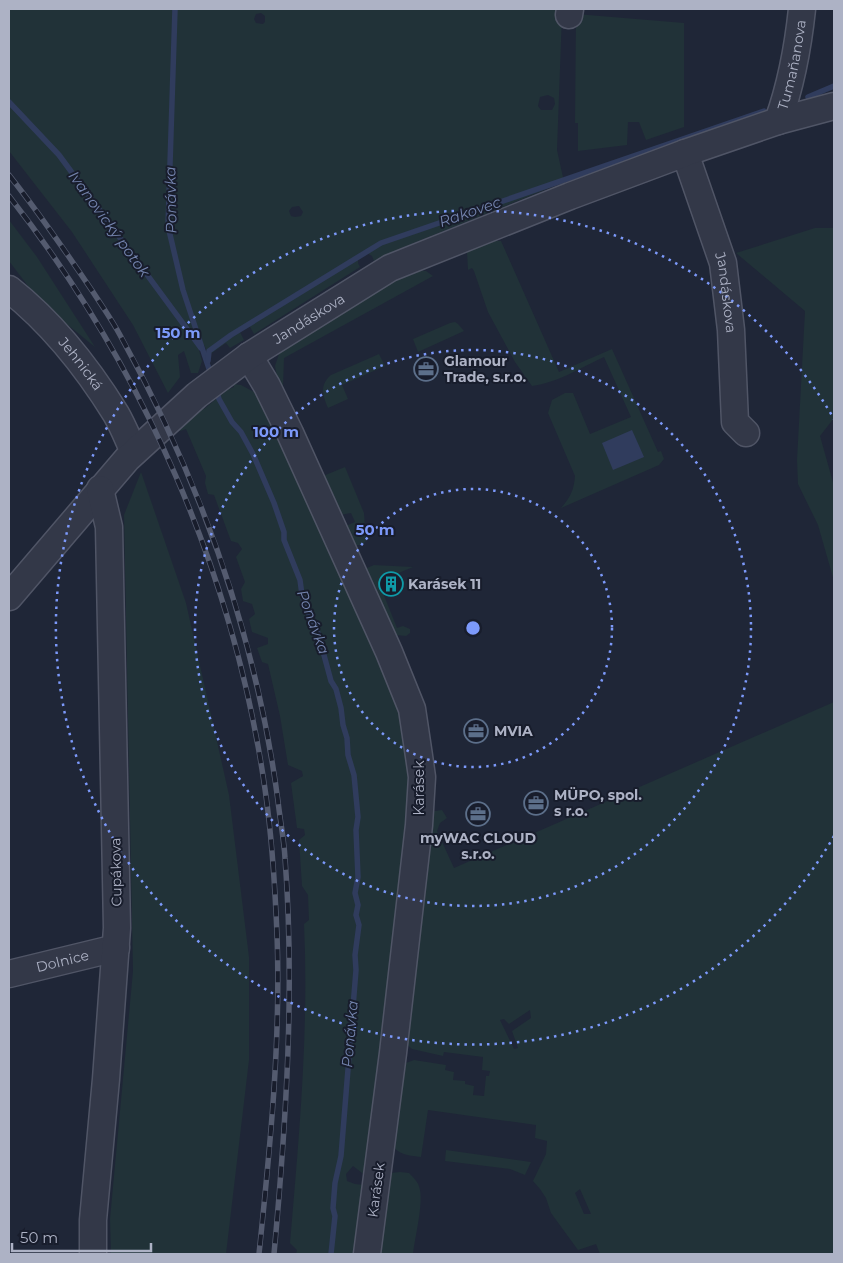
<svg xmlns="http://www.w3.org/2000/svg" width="843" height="1263" font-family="Montserrat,sans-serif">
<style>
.green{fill:#213238;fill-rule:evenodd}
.water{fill:#303c5d}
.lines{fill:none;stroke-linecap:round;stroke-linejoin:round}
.stream{stroke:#303c5d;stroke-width:5.5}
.minor-casing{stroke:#505566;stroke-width:29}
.minor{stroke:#333848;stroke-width:26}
.rail-casing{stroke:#545b6f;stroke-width:5.5}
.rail{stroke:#181d2c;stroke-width:4;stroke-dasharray:11;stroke-linecap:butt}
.ring{fill:none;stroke:#7c99fa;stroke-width:2.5;stroke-dasharray:2.5 5}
.labels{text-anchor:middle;stroke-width:4;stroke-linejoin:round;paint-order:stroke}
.street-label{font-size:14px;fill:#adb2c5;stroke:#181d2c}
.poi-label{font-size:14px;font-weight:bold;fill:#adb2c5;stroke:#181d2c;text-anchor:start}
.water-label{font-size:15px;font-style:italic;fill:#7484ae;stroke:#181d2c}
.centre{fill:#7c99fa;stroke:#181d2c;stroke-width:2.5}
.ring-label{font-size:15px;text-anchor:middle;font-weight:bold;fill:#7c99fa;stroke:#181d2c;stroke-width:4;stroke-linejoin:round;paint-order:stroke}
</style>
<rect width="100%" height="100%" fill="#1f2637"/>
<g class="green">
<path d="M9,9H560L562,14L557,150L564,182L394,251L374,261L372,256L363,251L358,255V263L360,267L254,334L250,327L244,328L240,332L244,340L230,348L226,343L209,355L204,345L199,350L202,361L198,373H191L184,351L178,355L180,377L168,393L133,325L72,232L9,151ZM261,13L265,16V22L263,24L256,23L254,19L256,14ZM548,95L554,98L555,104L552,110H541L538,106L540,97ZM299,206L303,212L301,216L295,217L291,216L289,211L292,207Z"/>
<polygon points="576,14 684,23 684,127 646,140 639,122 628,122 627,145 578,151 578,123 575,123"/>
<polygon points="9,220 37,257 95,347 41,303 9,261"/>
<polygon points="815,228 834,228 834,418 820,436 834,486 834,581 818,525 798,484 797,460 805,311 736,253"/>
<path d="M482,241H501L559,372L612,349L658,452L661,451L664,459L659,465L561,508C570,498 574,490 575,476L548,413L552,400L565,393H573L590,434L631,417L604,357C582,367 557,383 532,386L515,362L488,312L474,271L472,268L468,270L467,252L469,246Z"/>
<polygon points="414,270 426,271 433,276 284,358 283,387 323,476 345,467 364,513 366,541 362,545 353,545 345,530 348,525 355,522 351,513 340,515 278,381 275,366 280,351 323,320"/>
<polygon points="455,322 458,324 464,331 418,352 413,339 450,323"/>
<path d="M379,354L385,366L342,385L348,399L328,408C323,396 319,385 331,375Z"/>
<path d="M233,384L241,385L260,395L397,698L412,781L366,1176L353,1166L346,1174L347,1181L355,1184L364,1185L355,1254H296L297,1250L290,1243C299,1137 309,1030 304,924L309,920L308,895L302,886L299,840L305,835L304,829L297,828L291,783L303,776L302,771L288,765L280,716L268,664L262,662L257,648L268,644V638L252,632L249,619L255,614L252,604L243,601L241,589L245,582L236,557L242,549L238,543L231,541L214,495L208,494L205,483L206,476L186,429L180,431L177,427L202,406L204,409L227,390L234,387Z"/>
<polygon points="141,472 186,603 229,795 249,957 249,1060 226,1254 111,1254 110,1219 133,971 124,515"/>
<polygon points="374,565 413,567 382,580 387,591 383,593 397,628 403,626 410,629 410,633 406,636 396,635 385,628 365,574 367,568"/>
<path d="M834,702V1254H600L596,1244L578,1250L551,1213L546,1198L540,1189L533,1181L546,1154L547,1141L535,1138L536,1125L428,1110L421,1157C406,1155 398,1155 389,1141L398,1066L414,1060L446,1065L445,1070L454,1072L453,1080L465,1081V1084L474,1086L473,1095L484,1096L486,1076H489L490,1071L482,1070L483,1057L444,1052L443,1056L412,1049L402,1040L428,812L442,810L447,818L440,823L437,831L454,868ZM530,1010L531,1018L512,1031L518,1048L514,1049L500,1020L504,1019L509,1024ZM580,1189L591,1214H584L575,1193Z"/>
<polygon points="446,1150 531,1162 525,1175 510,1169 445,1161"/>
<path d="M400,1172L409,1173C414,1178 419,1183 420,1190C423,1206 415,1237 413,1254H375L384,1178L391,1173Z"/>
</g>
<polygon class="water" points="632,430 644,457 613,470 602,443"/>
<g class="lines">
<g class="stream">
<polyline points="175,9 168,226 183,290 211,375"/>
<polyline points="808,97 834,86"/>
<polyline points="9,102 59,155 201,348"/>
<polyline points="208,361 209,351 231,335 381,243 764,111"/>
<polyline points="216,389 219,399 232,422 241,432 253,454 274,503 284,532 284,540 300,580 302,595 310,618 318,633 331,681 336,689 341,708 343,725 347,738 348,755 354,775 358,817 356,830 358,877 355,893 358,905 356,915 359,925 355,955 356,970 341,1156 335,1183 333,1208 335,1216 331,1254"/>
</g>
<g class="minor-casing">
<g id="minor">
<polyline points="569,15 570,9"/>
<path id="s1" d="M778,121C791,85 798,47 802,9"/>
<path id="s2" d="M685,153L723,263L731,330L735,422L746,433"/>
<path id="s3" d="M9,289C52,323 87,367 116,414C123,426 128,439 134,452"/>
<polyline points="249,356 267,386 290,433 389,652 412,709 419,756 422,777 419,825 393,1053 367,1254"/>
<path id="s4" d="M9,597L127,459L197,395L249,356L390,268L570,196L685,153L778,121L834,106"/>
<path id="s5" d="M9,974L116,948"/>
<polyline points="93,1254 93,1220 106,1079 117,928 109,527 100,489"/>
</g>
</g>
<use href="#minor" class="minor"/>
<g class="rail-casing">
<g id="rail">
<path d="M9,175C39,213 66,252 93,292C102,306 112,320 120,335C201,482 256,635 278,801C280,820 284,839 285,858C295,990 286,1123 274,1254"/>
<path d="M9,196C143,367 234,573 265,789C272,837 275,886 277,934C281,1041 270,1148 259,1254"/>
</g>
</g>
<use href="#rail" class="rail"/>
</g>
<g class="ring">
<circle cx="473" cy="628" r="139"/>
<circle cx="473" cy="628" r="278"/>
<path d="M834 836A417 417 0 1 1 834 419"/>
</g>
<defs>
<g id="office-ring" transform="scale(1.25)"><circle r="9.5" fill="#181d2c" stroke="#5c6f8a" stroke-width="1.5"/><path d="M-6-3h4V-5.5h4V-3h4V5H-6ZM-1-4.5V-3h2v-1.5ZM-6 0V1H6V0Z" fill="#5c6f8a"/></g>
<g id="building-ring" transform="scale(1.25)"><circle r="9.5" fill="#181d2c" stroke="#0f9aa8" stroke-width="1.5"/><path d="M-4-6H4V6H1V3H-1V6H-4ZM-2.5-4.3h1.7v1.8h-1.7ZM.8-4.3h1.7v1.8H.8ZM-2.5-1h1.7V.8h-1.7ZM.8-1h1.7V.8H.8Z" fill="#0f9aa8"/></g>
</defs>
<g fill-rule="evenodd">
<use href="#office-ring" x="426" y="369"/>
<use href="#building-ring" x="391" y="584"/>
<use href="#office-ring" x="476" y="731"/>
<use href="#office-ring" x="536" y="803"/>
<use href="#office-ring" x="478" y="814"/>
</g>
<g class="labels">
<g class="street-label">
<text dy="5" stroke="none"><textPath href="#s1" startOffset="58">Tumaňanova</textPath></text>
<text dy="5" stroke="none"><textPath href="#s2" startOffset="146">Jandáskova</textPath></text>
<text dy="5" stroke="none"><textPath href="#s4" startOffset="412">Jandáskova</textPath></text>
<text dy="5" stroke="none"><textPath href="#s3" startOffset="104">Jehnická</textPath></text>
<text transform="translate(419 788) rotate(-90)" y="5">Karásek</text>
<text transform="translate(116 872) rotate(-91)" y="5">Cupákova</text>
<text dy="5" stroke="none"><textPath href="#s5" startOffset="55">Dolnice</textPath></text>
<text transform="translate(376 1190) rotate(-82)" y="5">Karásek</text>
</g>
<g class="poi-label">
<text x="444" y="366">Glamour<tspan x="444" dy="16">Trade, s.r.o.</tspan></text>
<text x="408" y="589">Karásek 11</text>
<text x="494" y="736">MVIA</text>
<text x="554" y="800">MÜPO, spol.<tspan x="554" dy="16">s r.o.</tspan></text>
<text x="478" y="843" text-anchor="middle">myWAC CLOUD<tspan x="478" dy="16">s.r.o.</tspan></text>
</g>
<g class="water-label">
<text transform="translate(171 200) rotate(-91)" y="5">Ponávka</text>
<text transform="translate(470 212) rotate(-19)" y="5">Rakovec</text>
<text transform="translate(109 224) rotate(54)" y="5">Ivanovický potok</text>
<text transform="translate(313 622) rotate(70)" y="5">Ponávka</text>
<text transform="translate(350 1034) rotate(-85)" y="5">Ponávka</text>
</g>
</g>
<circle cx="473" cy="628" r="8" class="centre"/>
<g class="ring-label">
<text x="178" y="338">150 m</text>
<text x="276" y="437">100 m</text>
<text x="375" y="535">50 m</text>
</g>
<rect width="843" height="1263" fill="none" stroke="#adb2c5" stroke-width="20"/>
<path d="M12 1243v8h139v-8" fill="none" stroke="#adb2c5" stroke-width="2.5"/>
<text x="20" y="1243" font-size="15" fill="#adb2c5" stroke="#181d2c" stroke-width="4" paint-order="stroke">50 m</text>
</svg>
